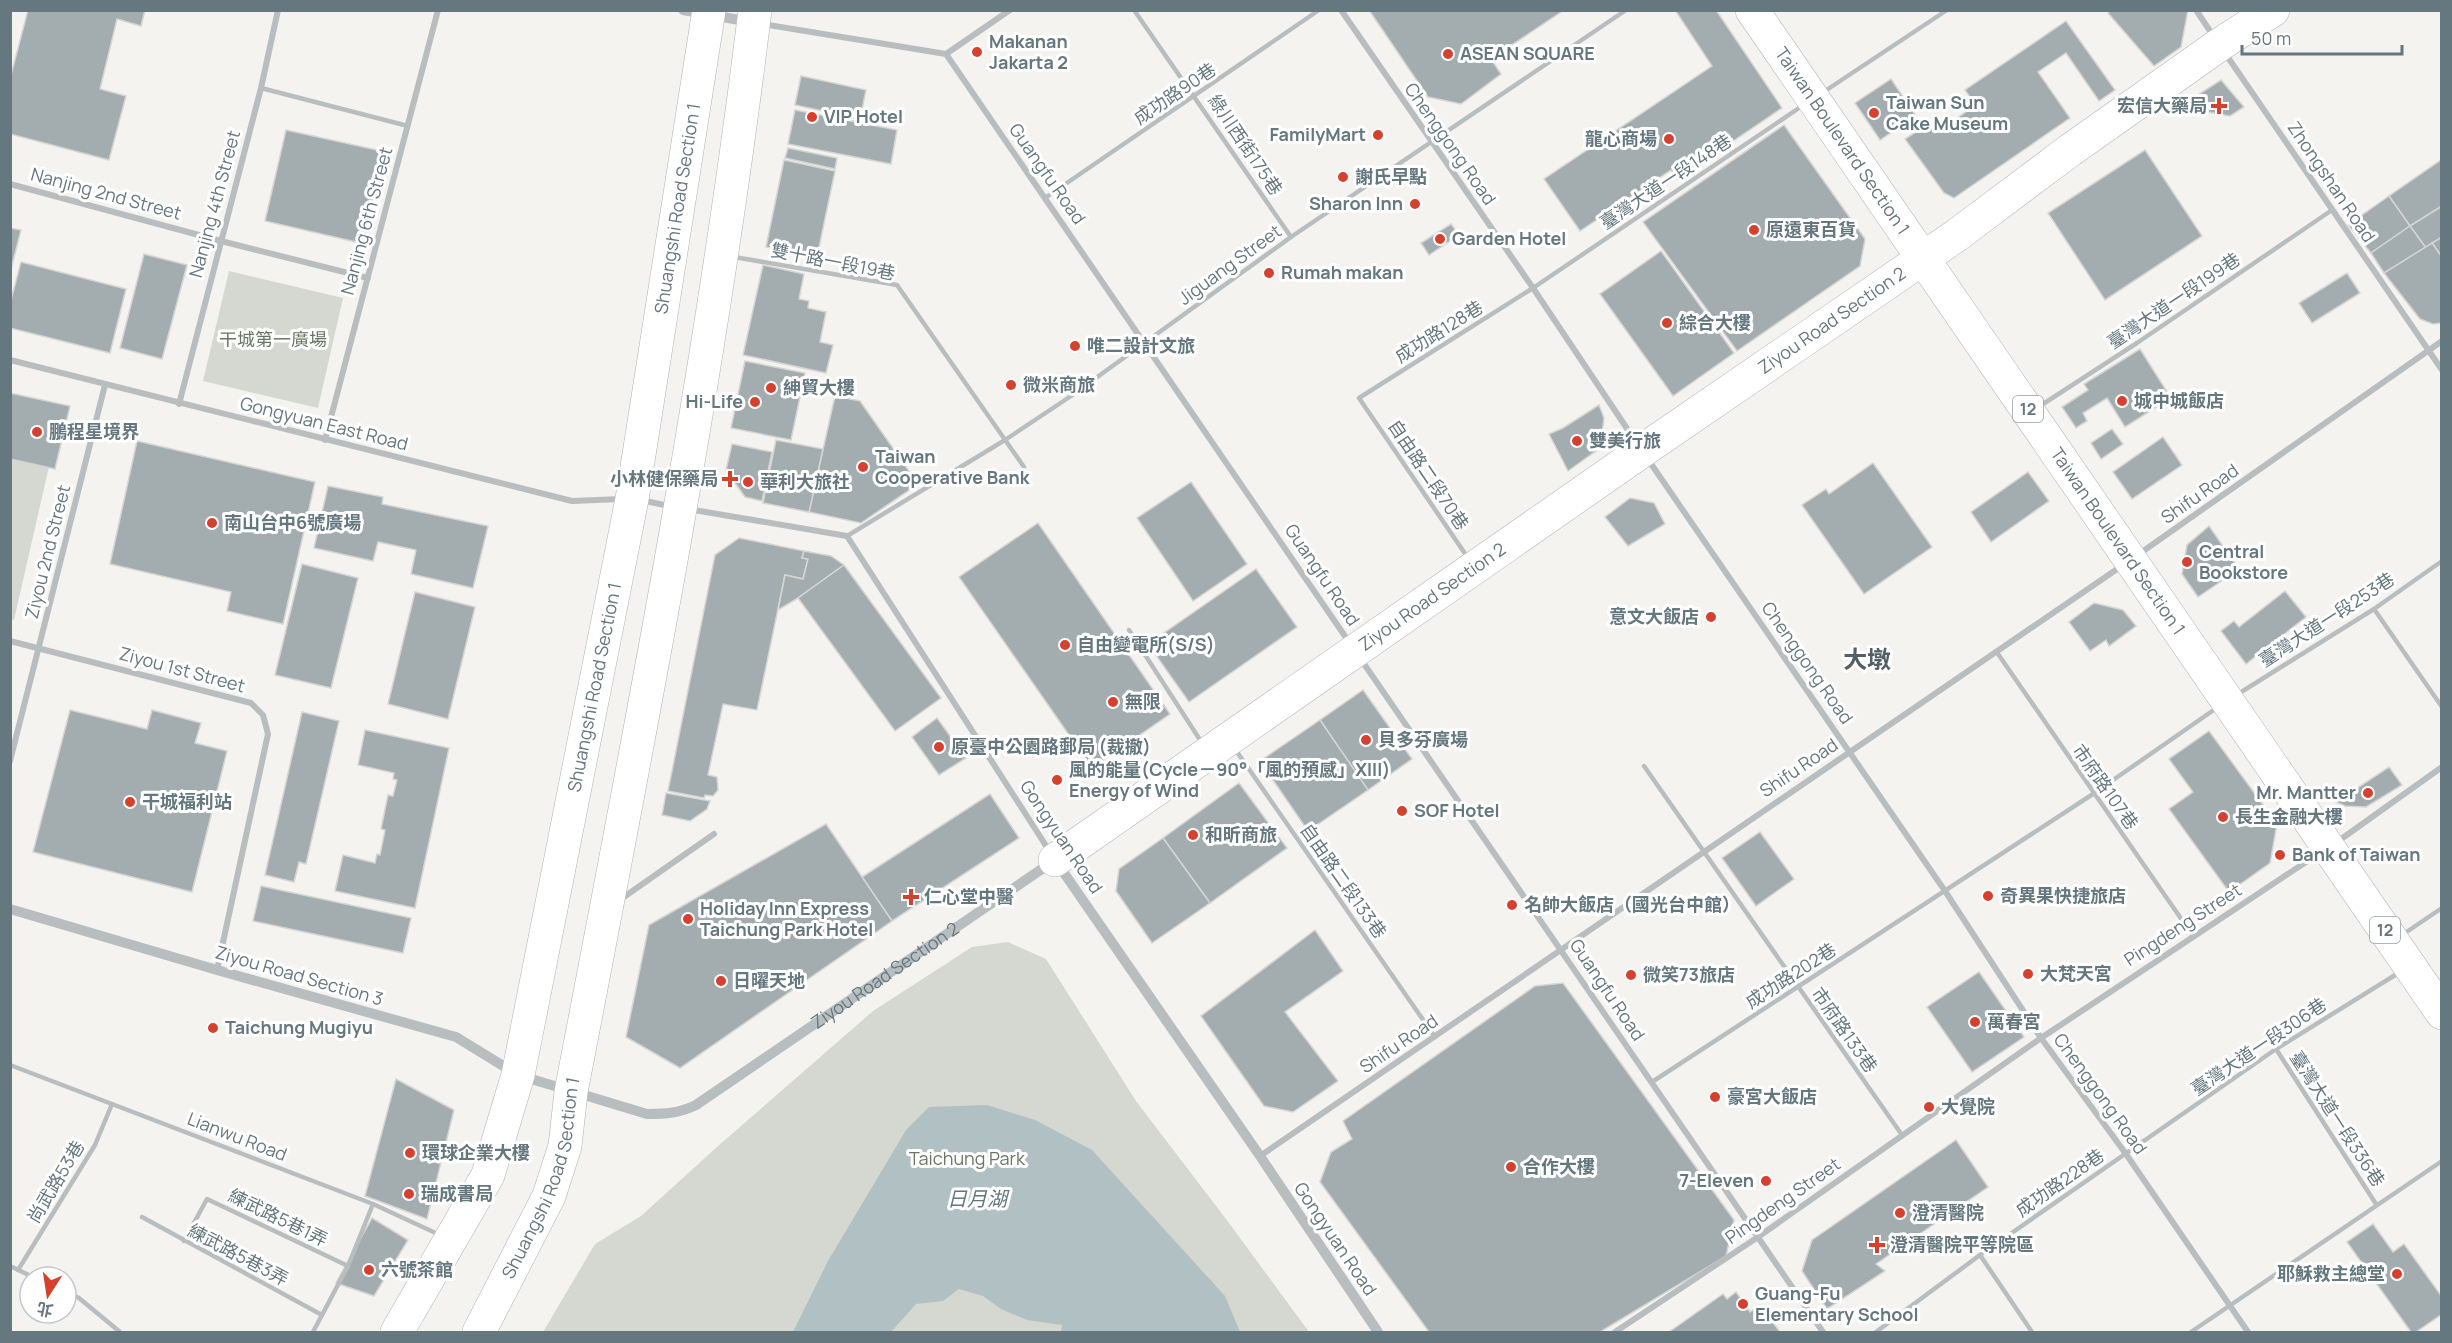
<svg xmlns="http://www.w3.org/2000/svg" width="2452" height="1343" font-family="Manrope,'Noto Sans TC',sans-serif">
<style>
.green{fill:#d4d8d0}
.water{fill:#b1c0c2}
.building{fill:#a3acaf;stroke:#d5d5d3;stroke-width:1.5}
.lines{fill:none;stroke-linecap:round;stroke-linejoin:round}
.secondary-casing{stroke:#adb4b7;stroke-width:34}
.primary-casing{stroke:#acb2b5;stroke-width:34}
.service{stroke:#b8bec0;stroke-width:4.5}
.minor{stroke:#b8bec0;stroke-width:6}
.tertiary{stroke:#b8bec0;stroke-width:10}
.secondary{stroke:#fff;stroke-width:33}
.primary{stroke:#fff;stroke-width:33}
.poi-dot{fill:#d5402f;stroke:#fff;stroke-width:2}
.labels{text-anchor:middle;stroke-width:6;stroke-linejoin:round;paint-order:stroke}
.shield{fill:#fff;stroke:#93a0a5;stroke-width:1.5}
.shield-label{font-size:16px;font-weight:bold;fill:#65777f}
.poi-label{font-size:18px;font-weight:bold;fill:#65777f;stroke:#fff;text-anchor:start}
.street-label{font-size:18px;fill:#65777f;stroke:#fff}
.park-label{font-size:18px;fill:#6a7763;stroke:#fff}
.water-label{font-size:20px;font-style:italic;fill:#61797c;stroke:#fff}
.district-label{font-size:24px;font-weight:bold;fill:#525f65;stroke:#fff}
</style>
<rect width="100%" height="100%" fill="#f4f3f0"/>
<g class="green">
<polygon points="229,271 343,298 318,408 203,381"/>
<polygon points="11,453 50,462 14,620 11,619"/>
<polygon points="1008,942 1046,959 1136,1101 1229,1223 1309,1332 543,1332 595,1244 641,1216 718,1146 873,1011 972,947"/>
</g>
<polygon class="water" points="987,1105 1035,1120 1092,1150 1225,1296 1240,1332 1061,1332 1062,1325 1027,1320 1001,1309 983,1296 959,1289 943,1301 916,1304 891,1332 793,1332 828,1261 906,1130 929,1107"/>
<g class="building">
<polygon points="28,10 145,10 141,26 117,19 100,89 126,96 109,160 10,134 10,79"/>
<polygon points="1369,10 1564,10 1491,59 1501,74 1461,104 1428,97"/>
<polygon points="1675,10 1716,10 1782,108 1677,179 1671,170 1580,231 1544,179 1712,66"/>
<polygon points="2111,10 2188,10 2181,47 2154,66 2108,13"/>
<polygon points="2066,21 2115,90 2099,101 2066,53 2038,72 2070,118 1954,198 1944,193 1905,139 1928,124 1935,133 1976,105 1965,90"/>
<polygon points="801,76 866,90 860,119 795,105"/>
<polygon points="1891,79 1916,116 1880,140 1855,103"/>
<polygon points="2221,80 2244,107 2230,116 2202,111 2193,98"/>
<polygon points="795,110 897,130 891,164 788,144"/>
<polygon points="1784,125 1865,239 1860,266 1737,351 1643,222"/>
<polygon points="286,130 386,152 365,244 265,221"/>
<polygon points="788,148 837,158 835,169 785,158"/>
<polygon points="2145,150 2202,236 2105,300 2048,213"/>
<polygon points="784,160 835,171 817,257 766,247"/>
<polygon points="2441,160 2442,206 2410,226 2389,196"/>
<polygon points="2389,196 2410,226 2371,253 2348,225"/>
<polygon points="2442,206 2442,237 2426,248 2410,226"/>
<polygon points="1451,224 1459,235 1429,255 1421,243"/>
<polygon points="2410,226 2426,248 2384,273 2371,253"/>
<polygon points="10,228 21,230 10,273"/>
<polygon points="2442,237 2442,257 2432,243"/>
<polygon points="2432,243 2442,257 2442,323 2433,324 2420,319 2384,273"/>
<polygon points="1661,251 1734,353 1673,396 1600,294"/>
<polygon points="144,254 187,265 162,359 120,348"/>
<polygon points="21,262 126,289 110,353 10,328 10,304"/>
<polygon points="763,265 804,274 799,299 809,301 808,308 826,312 820,342 833,345 826,373 743,355"/>
<polygon points="2347,273 2360,293 2312,323 2299,303"/>
<polygon points="2140,349 2171,398 2125,427 2107,398 2083,413 2087,421 2076,428 2062,407 2088,390 2084,384"/>
<polygon points="745,361 805,373 791,440 731,428"/>
<polygon points="10,393 70,406 55,469 10,459"/>
<polygon points="835,396 860,401 918,484 861,523 809,512"/>
<polygon points="1599,405 1604,418 1600,448 1568,471 1549,434 1563,428"/>
<polygon points="2112,429 2123,444 2101,459 2091,443"/>
<polygon points="2163,437 2182,465 2132,499 2113,472"/>
<polygon points="776,440 823,449 809,512 763,503"/>
<polygon points="137,441 315,482 283,624 227,611 231,592 110,564"/>
<polygon points="732,444 772,452 762,501 745,497 726,470"/>
<polygon points="1873,463 1932,547 1864,594 1802,505 1826,489 1829,494"/>
<polygon points="2028,472 2049,501 1991,542 1971,512"/>
<polygon points="1191,482 1247,564 1193,601 1137,518"/>
<polygon points="328,486 383,497 382,504 488,526 473,588 411,574 416,550 378,542 373,561 314,548"/>
<polygon points="1630,498 1654,503 1665,524 1628,546 1605,517"/>
<polygon points="1038,523 1170,714 1092,768 959,577"/>
<polygon points="2209,526 2239,569 2198,597 2182,574 2187,545"/>
<polygon points="739,538 804,551 802,558 808,559 803,579 785,575 757,710 723,704 708,775 717,777 718,790 713,796 705,795 704,798 668,791 715,555"/>
<polygon points="804,551 831,556 844,565 798,598 778,610 785,575 803,579 808,559 802,558"/>
<polygon points="302,564 358,578 331,688 275,675"/>
<polygon points="844,565 941,698 895,731 798,598"/>
<polygon points="1256,569 1297,627 1189,702 1148,644"/>
<polygon points="2285,591 2306,617 2246,664 2221,631 2234,621 2239,627"/>
<polygon points="415,592 475,607 448,719 388,704"/>
<polygon points="2094,603 2123,610 2136,626 2109,646 2106,640 2090,651 2069,622"/>
<polygon points="1363,690 1412,759 1368,790 1320,720"/>
<polygon points="70,710 147,729 152,710 201,723 195,743 227,751 192,892 33,852"/>
<polygon points="302,712 339,721 306,864 299,862 294,882 265,875"/>
<polygon points="937,718 966,758 939,775 912,737"/>
<polygon points="1320,720 1368,790 1308,831 1260,761"/>
<polygon points="365,730 449,748 415,908 335,891 343,855 375,863 377,854 380,855 385,830 381,829 388,795 393,796 397,780 393,779 394,773 358,765"/>
<polygon points="2209,731 2277,824 2270,863 2229,892 2169,809 2193,792 2169,759"/>
<polygon points="2389,767 2402,785 2366,807 2345,806 2336,802"/>
<polygon points="1239,783 1287,848 1210,903 1163,838"/>
<polygon points="666,793 710,801 707,809 690,821 662,815"/>
<polygon points="990,794 1019,838 892,921 862,877"/>
<polygon points="826,824 892,921 680,1068 626,1037 649,925"/>
<polygon points="1760,832 1794,879 1756,906 1722,858"/>
<polygon points="1163,838 1210,903 1152,943 1116,891 1119,869"/>
<polygon points="261,886 411,918 403,953 253,921"/>
<polygon points="1315,930 1343,971 1285,1012 1338,1081 1293,1112 1264,1106 1201,1016"/>
<polygon points="1979,972 2024,1037 1972,1072 1927,1007"/>
<polygon points="1563,983 1734,1220 1726,1256 1600,1332 1429,1332 1320,1182 1331,1152 1352,1139 1343,1121 1535,986"/>
<polygon points="396,1079 454,1110 427,1219 365,1196"/>
<polygon points="1956,1140 1988,1187 1876,1264 1885,1271 1827,1309 1802,1271 1812,1240"/>
<polygon points="372,1218 408,1240 374,1296 336,1283"/>
<polygon points="2373,1224 2393,1252 2404,1244 2442,1297 2442,1314 2416,1332 2411,1332 2347,1242"/>
<polygon points="1736,1292 1750,1312 1760,1305 1780,1332 1669,1332 1723,1294 1727,1299"/>
</g>
<g class="lines">
<g class="secondary-casing">
<g id="secondary">
<path id="s2" d="M1055,860L1642,451L1957,235L2069,151L2219,45L2273,10"/>
<path id="s3" d="M397,1332L488,1175L518,1075L632,499L709,10"/>
<path id="s4" d="M479,1332L549,1196L565,1146L571,1092C640,733 711,373 755,10"/>
</g>
</g>
<g class="primary-casing">
<g id="primary">
<path id="s5" d="M1752,10L2442,1013"/>
</g>
</g>
<g class="service">
<polyline points="1134,10 1291,237"/>
<polyline points="261,88 408,126"/>
<polyline points="1822,93 1947,10"/>
<polyline points="1045,198 1319,10"/>
<polyline points="734,257 897,285 1024,467"/>
<polyline points="2040,406 2137,343 2332,210"/>
<polyline points="847,536 1005,440 1071,396 1291,237 1626,10"/>
<polyline points="1468,558 1359,398 1533,288 1802,106"/>
<polyline points="2374,609 2442,707"/>
<polyline points="1129,630 1202,743"/>
<polyline points="1996,651 2193,936"/>
<polyline points="2238,694 2374,609 2442,561"/>
<polyline points="1235,749 1435,1037"/>
<polyline points="1644,766 1902,1135"/>
<polyline points="2402,935 2442,908"/>
<polyline points="2276,1049 2376,1204"/>
<polyline points="10,1065 373,1204 440,1235"/>
<polyline points="1652,1082 2093,794 2218,707"/>
<polyline points="142,1217 322,1315"/>
<polyline points="184,1241 207,1199 348,1266"/>
<polyline points="1980,1255 2032,1332"/>
<polyline points="10,1266 33,1277"/>
<polyline points="18,1270 95,1145 112,1104"/>
<polyline points="66,1292 79,1298 120,1332"/>
<polyline points="313,1332 348,1266 373,1204"/>
<polyline points="1876,1332 1980,1255 2276,1049 2400,972"/>
<polyline points="2191,1332 2442,1161"/>
</g>
<g class="minor">
<polyline points="1341,10 1533,288 1636,442"/>
<polyline points="2196,10 2214,37"/>
<polyline points="762,24 946,54 1349,642"/>
<polyline points="2225,53 2442,370"/>
<polyline points="946,54 1010,10"/>
<polyline points="10,184 221,241 368,278"/>
<polyline points="10,360 572,501 622,499"/>
<polyline points="179,404 261,88 278,10"/>
<polyline points="325,440 438,10"/>
<polyline points="1647,458 1945,891 2041,1038 2126,1154 2248,1332"/>
<polyline points="641,500 669,506"/>
<polyline points="688,509 847,536 1050,852"/>
<polyline points="2139,554 2442,341"/>
<polyline points="10,641 251,703 263,715 268,734 217,970"/>
<polyline points="1360,658 1823,1332"/>
<polyline points="10,761 105,385"/>
<polyline points="2337,842 2442,767"/>
<polyline points="621,899 714,834"/>
<polyline points="1260,1156 2123,565"/>
<polyline points="1615,1332 1758,1237 2041,1038 2321,852"/>
</g>
<g class="tertiary">
<polyline points="683,10 751,22"/>
<path id="s1" d="M10,909L217,970L456,1037L518,1075L647,1114C665,1114 680,1113 696,1105L1055,860L1260,1156L1378,1332"/>
</g>
<use href="#secondary" class="secondary"/>
<use href="#primary" class="primary"/>
</g>
<g class="poi-dot">
<circle cx="977" cy="52" r="6"/>
<circle cx="1448" cy="54" r="6"/>
<path d="M2216 97h6v6h6v6h-6v6h-6v-6h-6v-6h6z"/>
<circle cx="1874" cy="113" r="6"/>
<circle cx="812" cy="117" r="6"/>
<circle cx="1378" cy="135" r="6"/>
<circle cx="1669" cy="139" r="6"/>
<circle cx="1343" cy="177" r="6"/>
<circle cx="1415" cy="204" r="6"/>
<circle cx="1754" cy="230" r="6"/>
<circle cx="1440" cy="239" r="6"/>
<circle cx="1269" cy="273" r="6"/>
<circle cx="1667" cy="323" r="6"/>
<circle cx="1075" cy="346" r="6"/>
<circle cx="1011" cy="385" r="6"/>
<circle cx="771" cy="388" r="6"/>
<circle cx="2122" cy="401" r="6"/>
<circle cx="755" cy="402" r="6"/>
<circle cx="37" cy="432" r="6"/>
<circle cx="1577" cy="441" r="6"/>
<circle cx="863" cy="467" r="6"/>
<path d="M727 470h6v6h6v6h-6v6h-6v-6h-6v-6h6z"/>
<circle cx="748" cy="482" r="6"/>
<circle cx="212" cy="523" r="6"/>
<circle cx="2187" cy="562" r="6"/>
<circle cx="1711" cy="617" r="6"/>
<circle cx="1065" cy="645" r="6"/>
<circle cx="1113" cy="702" r="6"/>
<circle cx="1366" cy="740" r="6"/>
<circle cx="939" cy="747" r="6"/>
<circle cx="1057" cy="780" r="6"/>
<circle cx="2368" cy="793" r="6"/>
<circle cx="130" cy="802" r="6"/>
<circle cx="1402" cy="811" r="6"/>
<circle cx="2223" cy="817" r="6"/>
<circle cx="1193" cy="835" r="6"/>
<circle cx="2280" cy="855" r="6"/>
<circle cx="1988" cy="896" r="6"/>
<path d="M908 888h6v6h6v6h-6v6h-6v-6h-6v-6h6z"/>
<circle cx="1512" cy="905" r="6"/>
<circle cx="688" cy="919" r="6"/>
<circle cx="2028" cy="974" r="6"/>
<circle cx="1631" cy="975" r="6"/>
<circle cx="721" cy="981" r="6"/>
<circle cx="1975" cy="1022" r="6"/>
<circle cx="213" cy="1028" r="6"/>
<circle cx="1715" cy="1097" r="6"/>
<circle cx="1929" cy="1107" r="6"/>
<circle cx="410" cy="1153" r="6"/>
<circle cx="1511" cy="1167" r="6"/>
<circle cx="1766" cy="1181" r="6"/>
<circle cx="409" cy="1194" r="6"/>
<circle cx="1900" cy="1213" r="6"/>
<path d="M1874 1236h6v6h6v6h-6v6h-6v-6h-6v-6h6z"/>
<circle cx="369" cy="1270" r="6"/>
<circle cx="2397" cy="1274" r="6"/>
<circle cx="1743" cy="1304" r="6"/>
</g>
<g class="labels">
<g class="shield">
<rect x="2013" y="396" width="30" height="26" rx="4.5"/>
<rect x="2370" y="917" width="30" height="26" rx="4.5"/>
</g>
<g class="shield-label">
<text x="2028" y="415">12</text>
<text x="2385" y="936">12</text>
</g>
<g class="poi-label">
<text x="989" y="48">Makanan<tspan x="989" dy="21">Jakarta 2</tspan></text>
<text x="1460" y="60">ASEAN SQUARE</text>
<text x="1886" y="109">Taiwan Sun<tspan x="1886" dy="21">Cake Museum</tspan></text>
<text x="2207" y="112" text-anchor="end">宏信大藥局</text>
<text x="824" y="123">VIP Hotel</text>
<text x="1366" y="141" text-anchor="end">FamilyMart</text>
<text x="1657" y="145" text-anchor="end">龍心商場</text>
<text x="1355" y="183">謝氏早點</text>
<text x="1403" y="210" text-anchor="end">Sharon Inn</text>
<text x="1766" y="236">原遠東百貨</text>
<text x="1452" y="245">Garden Hotel</text>
<text x="1281" y="279">Rumah makan</text>
<text x="1679" y="329">綜合大樓</text>
<text x="1087" y="352">唯二設計文旅</text>
<text x="1023" y="391">微米商旅</text>
<text x="783" y="394">紳貿大樓</text>
<text x="2134" y="407">城中城飯店</text>
<text x="743" y="408" text-anchor="end">Hi-Life</text>
<text x="49" y="438">鵬程星境界</text>
<text x="1589" y="447">雙美行旅</text>
<text x="875" y="463">Taiwan<tspan x="875" dy="21">Cooperative Bank</tspan></text>
<text x="718" y="485" text-anchor="end">小林健保藥局</text>
<text x="760" y="488">華利大旅社</text>
<text x="224" y="529">南山台中6號廣場</text>
<text x="2199" y="558">Central<tspan x="2199" dy="21">Bookstore</tspan></text>
<text x="1699" y="623" text-anchor="end">意文大飯店</text>
<text x="1077" y="651">自由變電所(S/S)</text>
<text x="1125" y="708">無限</text>
<text x="1378" y="746">貝多芬廣場</text>
<text x="951" y="753">原臺中公園路郵局 (裁撤)</text>
<text x="1069" y="776">風的能量(Cycle－90°「風的預感」XIII)<tspan x="1069" dy="21">Energy of Wind</tspan></text>
<text x="2356" y="799" text-anchor="end">Mr. Mantter</text>
<text x="142" y="808">干城福利站</text>
<text x="1414" y="817">SOF Hotel</text>
<text x="2235" y="823">長生金融大樓</text>
<text x="1205" y="841">和昕商旅</text>
<text x="2292" y="861">Bank of Taiwan</text>
<text x="2000" y="902">奇異果快捷旅店</text>
<text x="924" y="903">仁心堂中醫</text>
<text x="1524" y="911">名帥大飯店（國光台中館）</text>
<text x="700" y="915">Holiday Inn Express<tspan x="700" dy="21">Taichung Park Hotel</tspan></text>
<text x="2040" y="980">大梵天宮</text>
<text x="1643" y="981">微笑73旅店</text>
<text x="733" y="987">日曜天地</text>
<text x="1987" y="1028">萬春宮</text>
<text x="225" y="1034">Taichung Mugiyu</text>
<text x="1727" y="1103">豪宮大飯店</text>
<text x="1941" y="1113">大覺院</text>
<text x="422" y="1159">環球企業大樓</text>
<text x="1523" y="1173">合作大樓</text>
<text x="1754" y="1187" text-anchor="end">7-Eleven</text>
<text x="421" y="1200">瑞成書局</text>
<text x="1912" y="1219">澄清醫院</text>
<text x="1890" y="1251">澄清醫院平等院區</text>
<text x="381" y="1276">六號茶館</text>
<text x="2385" y="1280" text-anchor="end">耶穌救主總堂</text>
<text x="1755" y="1300">Guang-Fu<tspan x="1755" dy="21">Elementary School</tspan></text>
</g>
<g class="street-label">
<text transform="translate(1175 94) rotate(-34)" y="6">成功路90巷</text>
<text dy="6" stroke="none"><textPath href="#s5" startOffset="159">Taiwan Boulevard Section 1</textPath></text>
<text transform="translate(1450 144) rotate(55)" y="6">Chenggong Road</text>
<text transform="translate(1245 145) rotate(56)" y="6">綠川西街175巷</text>
<text transform="translate(1047 174) rotate(55)" y="6">Guangfu Road</text>
<text transform="translate(1666 182) rotate(-34)" y="6">臺灣大道一段148巷</text>
<text transform="translate(2331 182) rotate(56)" y="6">Zhongshan Road</text>
<text transform="translate(106 194) rotate(15)" y="6">Nanjing 2nd Street</text>
<text transform="translate(215 204) rotate(-75)" y="6">Nanjing 4th Street</text>
<text dy="6" stroke="none"><textPath href="#s3" startOffset="1167">Shuangshi Road Section 1</textPath></text>
<text transform="translate(367 221) rotate(-75)" y="6">Nanjing 6th Street</text>
<text transform="translate(833 262) rotate(11)" y="6">雙十路一段19巷</text>
<text transform="translate(1230 265) rotate(-36)" y="6">Jiguang Street</text>
<text transform="translate(2174 301) rotate(-34)" y="6">臺灣大道一段199巷</text>
<text dy="6" stroke="none"><textPath href="#s2" startOffset="946">Ziyou Road Section 2</textPath></text>
<text transform="translate(1439 332) rotate(-32)" y="6">成功路128巷</text>
<text transform="translate(324 424) rotate(14)" y="6">Gongyuan East Road</text>
<text transform="translate(1428 475) rotate(56)" y="6">自由路二段70巷</text>
<text transform="translate(2200 494) rotate(-35)" y="6">Shifu Road</text>
<text dy="6" stroke="none"><textPath href="#s5" startOffset="645">Taiwan Boulevard Section 1</textPath></text>
<text transform="translate(48 552) rotate(-76)" y="6">Ziyou 2nd Street</text>
<text transform="translate(1322 575) rotate(56)" y="6">Guangfu Road</text>
<text dy="6" stroke="none"><textPath href="#s2" startOffset="460">Ziyou Road Section 2</textPath></text>
<text transform="translate(2327 620) rotate(-33)" y="6">臺灣大道一段253巷</text>
<text transform="translate(1807 663) rotate(55)" y="6">Chenggong Road</text>
<text transform="translate(182 670) rotate(15)" y="6">Ziyou 1st Street</text>
<text dy="6" stroke="none"><textPath href="#s3" startOffset="681">Shuangshi Road Section 1</textPath></text>
<text transform="translate(1799 768) rotate(-34)" y="6">Shifu Road</text>
<text transform="translate(2105 787) rotate(55)" y="6">市府路107巷</text>
<text transform="translate(1061 837) rotate(56)" y="6">Gongyuan Road</text>
<text transform="translate(1343 881) rotate(55)" y="6">自由路二段133巷</text>
<text transform="translate(2183 925) rotate(-33)" y="6">Pingdeng Street</text>
<text transform="translate(299 976) rotate(16)" y="6">Ziyou Road Section 3</text>
<text dy="6" stroke="none"><textPath href="#s1" startOffset="951">Ziyou Road Section 2</textPath></text>
<text transform="translate(1791 976) rotate(-33)" y="6">成功路202巷</text>
<text transform="translate(1607 990) rotate(56)" y="6">Guangfu Road</text>
<text transform="translate(1844 1030) rotate(55)" y="6">市府路133巷</text>
<text transform="translate(1399 1044) rotate(-34)" y="6">Shifu Road</text>
<text transform="translate(2259 1047) rotate(-34)" y="6">臺灣大道一段306巷</text>
<text transform="translate(2100 1094) rotate(54)" y="6">Chenggong Road</text>
<text transform="translate(2337 1119) rotate(57)" y="6">臺灣大道一段336巷</text>
<text transform="translate(237 1137) rotate(21)" y="6">Lianwu Road</text>
<text dy="6" stroke="none"><textPath href="#s4" startOffset="168">Shuangshi Road Section 1</textPath></text>
<text transform="translate(56 1182) rotate(-59)" y="6">尚武路53巷</text>
<text transform="translate(2060 1183) rotate(-35)" y="6">成功路228巷</text>
<text transform="translate(1783 1201) rotate(-35)" y="6">Pingdeng Street</text>
<text transform="translate(278 1218) rotate(26)" y="6">練武路5巷1弄</text>
<text transform="translate(1335 1239) rotate(56)" y="6">Gongyuan Road</text>
<text transform="translate(238 1255) rotate(28)" y="6">練武路5巷3弄</text>
</g>
<g class="park-label">
<text x="273" y="346">干城第一廣場</text>
<text x="967" y="1165">Taichung Park</text>
</g>
<g class="water-label">
<text x="977" y="1206">日月湖</text>
</g>
<g class="district-label">
<text x="1867" y="668">大墩</text>
</g>
</g>
<rect width="2452" height="1343" fill="none" stroke="#65777f" stroke-width="24"/>
<g transform="translate(48 1295) rotate(192)"><circle r="28" fill="#ffffff" stroke="#c1c9cc" stroke-width="1.5"/>
<path d="M0-4.5L10 22L0 15L-10 22Z" fill="#d5402f"/>
<text y="-9" font-size="16" font-weight="bold" text-anchor="middle" fill="#65777f">北</text>
</g>
<path d="M2242 45v9h160v-9" fill="none" stroke="#65777f" stroke-width="3"/>
<text x="2251" y="45" font-size="18" fill="#65777f" stroke="#ffffff" stroke-width="4.5" paint-order="stroke">50 m</text>
</svg>
